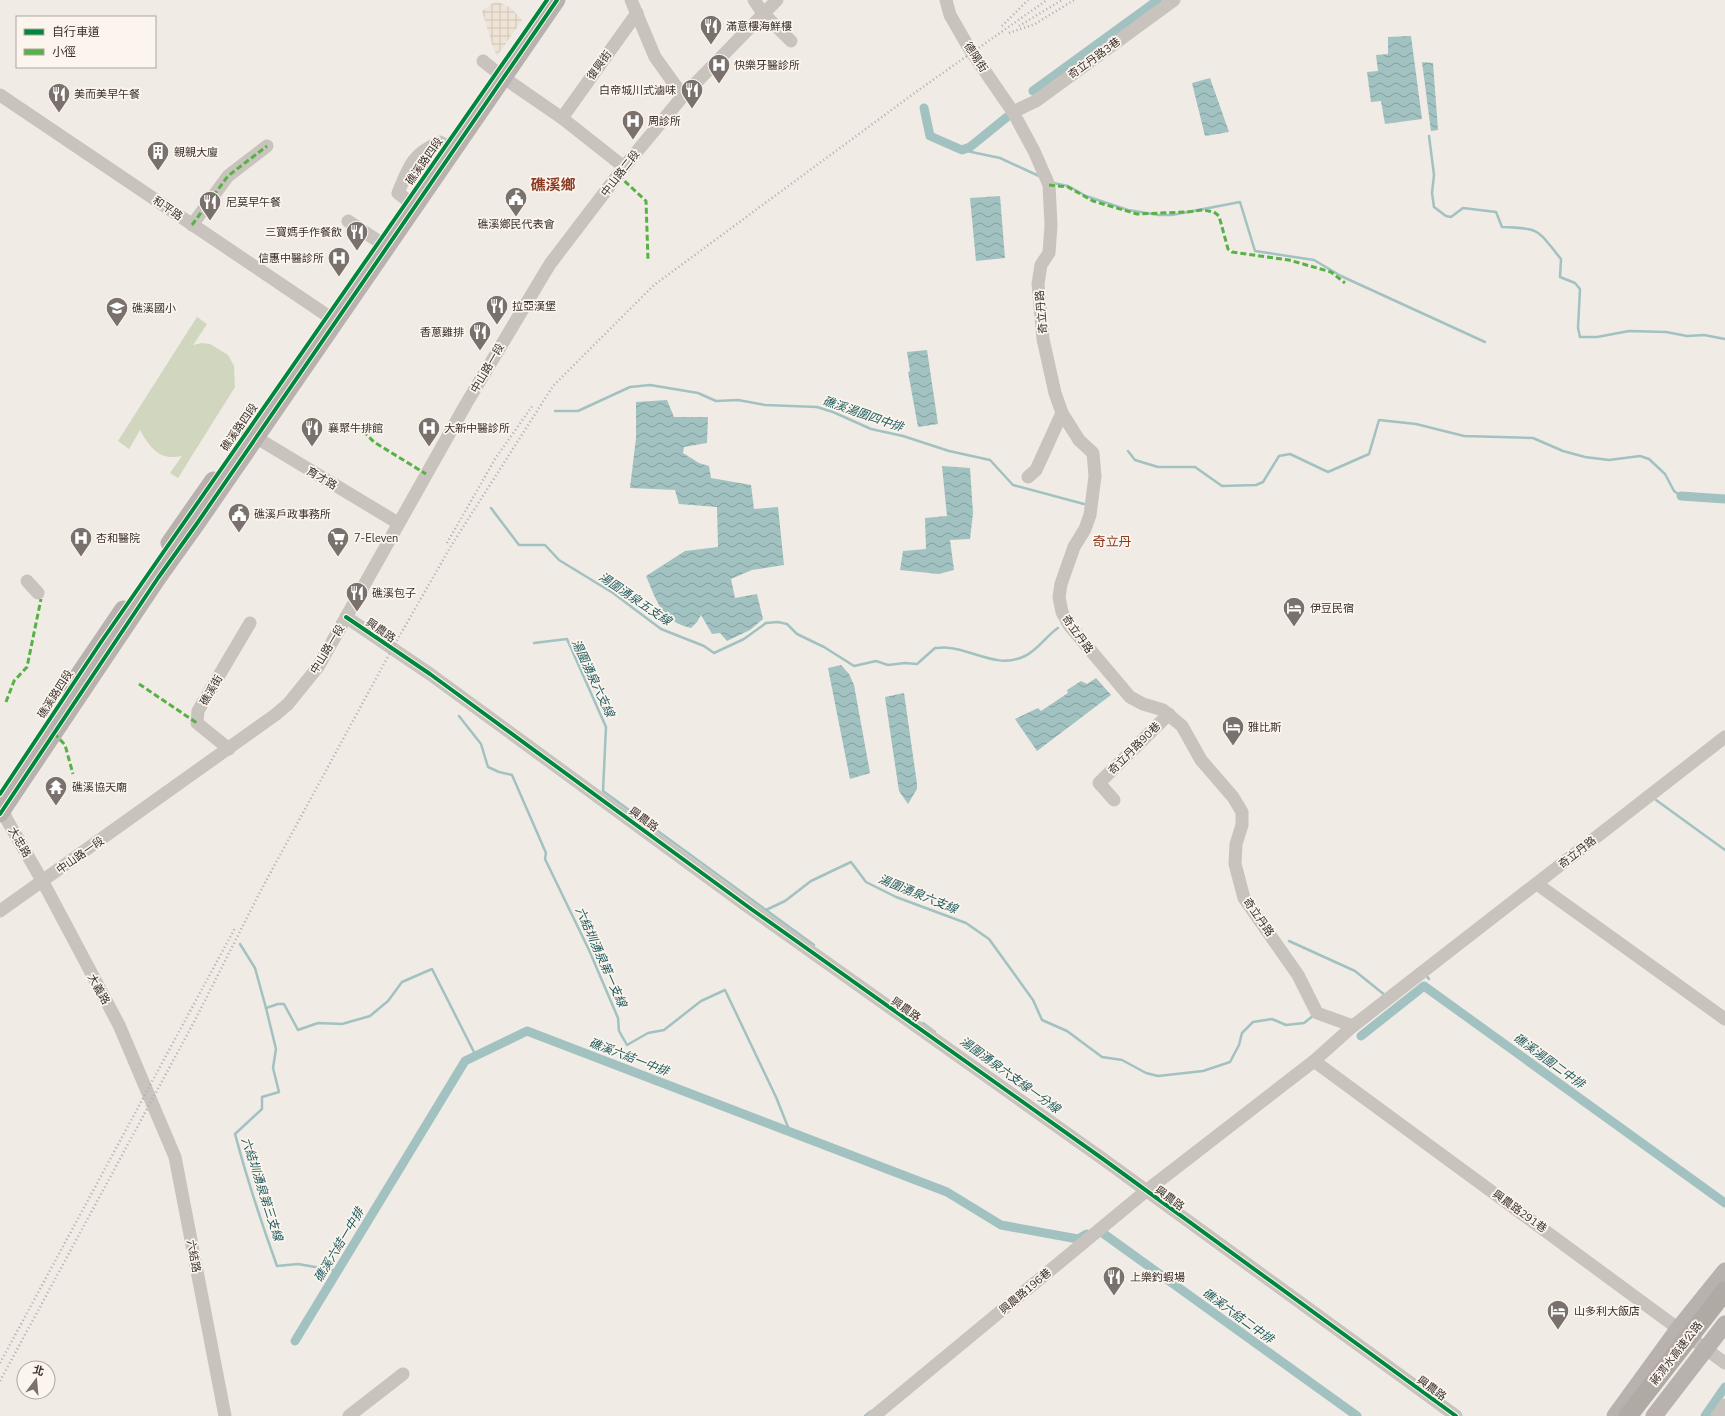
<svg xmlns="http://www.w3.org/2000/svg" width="1725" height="1416" font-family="'Nunito Sans','Noto Sans TC',sans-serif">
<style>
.green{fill:#d1d6bf}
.plaza{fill:url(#plaza-grid)}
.water{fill:url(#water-waves)}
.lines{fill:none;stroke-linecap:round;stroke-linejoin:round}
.stream{stroke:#a1c2c1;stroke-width:2.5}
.canal{stroke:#a1c2c1;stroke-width:9}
.minor{stroke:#c9c3be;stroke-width:13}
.major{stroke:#b8b1ad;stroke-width:17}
.rail{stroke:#b1aca8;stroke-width:2.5;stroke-dasharray:1 3;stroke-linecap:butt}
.highway-bridge{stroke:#afaaa4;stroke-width:19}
.quiet{stroke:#57b246;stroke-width:3;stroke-dasharray:6 3;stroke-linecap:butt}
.cycleway-casing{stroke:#fbf5ee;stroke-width:6}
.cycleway{stroke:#00873e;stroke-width:4}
.labels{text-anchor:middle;stroke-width:3.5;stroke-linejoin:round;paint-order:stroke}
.poi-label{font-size:11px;fill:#3b302b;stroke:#fbf5ee;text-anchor:start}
.street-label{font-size:11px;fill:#3b302b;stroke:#fbf5ee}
.water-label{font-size:12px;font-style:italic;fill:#1f5a5e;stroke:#fbf5ee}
.quarter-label{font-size:13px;fill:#8c3b22;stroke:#fbf5ee}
.district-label{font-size:15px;font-weight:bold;fill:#8c3b22;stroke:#fbf5ee}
</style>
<defs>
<pattern id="plaza-grid" width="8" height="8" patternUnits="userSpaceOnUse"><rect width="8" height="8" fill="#eee3d5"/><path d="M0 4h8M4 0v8" fill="none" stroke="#cdc3b7"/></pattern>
<pattern id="water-waves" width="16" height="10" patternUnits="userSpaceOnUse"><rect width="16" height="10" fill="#a1c2c1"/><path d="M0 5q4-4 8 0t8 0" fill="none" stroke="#849e9d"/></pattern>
</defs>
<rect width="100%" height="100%" fill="#f0ebe5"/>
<path class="green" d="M197,317L207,324L193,345L202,343L210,344L228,355L234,366L235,387L178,478L170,473L182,456C160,461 150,448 140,430L129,449L118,441Z"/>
<polygon class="plaza" points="496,1 511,8 522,20 497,56 493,47 482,11"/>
<g class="water">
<polygon points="1411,36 1422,119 1385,124 1381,101 1371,102 1367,72 1378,71 1376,55 1388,54 1388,37"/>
<polygon points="1422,62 1433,63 1438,130 1431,131"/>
<polygon points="1210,78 1229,132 1205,136 1192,83"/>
<polygon points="1000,196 1005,258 976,261 970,198"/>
<polygon points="927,350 938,424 918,427 908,372 910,371 907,352"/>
<path d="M667,400L674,417H708L707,443L684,447L683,453L699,463L709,466L711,478L751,485L754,509L778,507L784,565L752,570L731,579L735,598L757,594L763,619L750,630L727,641L720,633L712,634L701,615L697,622L691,628C661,621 657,601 646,576L685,551L718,547L717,507L679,504L675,490L630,488L636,438V402Z"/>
<polygon points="942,466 970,468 973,513 970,539 950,540 954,570 939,574 900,570 903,551 926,549 925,518 947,516"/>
<polygon points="841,665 849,674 854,685 870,773 850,779 828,668"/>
<polygon points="1096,678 1111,695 1037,751 1015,719 1038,708 1041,711 1068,693 1067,690 1081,681 1087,684"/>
<polygon points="904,693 917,784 917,789 908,804 899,791 885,697"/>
</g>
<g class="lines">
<g class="stream">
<path d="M1429,136L1434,175L1432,193L1434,207L1446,216L1451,217L1463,208L1496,212L1502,227C1542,228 1537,230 1561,259L1560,277L1575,283L1580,289L1578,328L1580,337H1597L1629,331L1666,332L1687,336L1704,335L1725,339"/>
<polyline points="962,150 1000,158 1039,176"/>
<polyline points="1053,183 1068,186 1086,196 1128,210 1159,215 1172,215 1240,202 1255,251 1314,260 1341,276 1485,342"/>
<polyline points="555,411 578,411 630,387 650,385 698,393 716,401 738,400 765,405 817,407 833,412 871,429 903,436 949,451 990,460 1013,485 1084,504"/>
<polyline points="1128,451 1135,460 1158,467 1195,467 1222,486 1256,485 1263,482 1279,456 1290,454 1328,472 1369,454 1379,420 1416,424 1464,436 1533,438 1563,451 1585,457 1609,460 1640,456 1649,459 1665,474 1674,491 1681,496"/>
<path d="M491,508L519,545H545L559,560L613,593L661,629L704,646L714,653L744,639L766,623L778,622L787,624L797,634L824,647L854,666L876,661L888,665L905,663L917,664L935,648C940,648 945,647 950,648C976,651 998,669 1025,656C1038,650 1046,636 1058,628"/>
<polyline points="534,643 567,639 606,727 603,791 766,910 785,901 811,881 851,862 866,882 896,897 966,923 989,939 1033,1000 1042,1020 1067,1031 1102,1057 1122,1060 1146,1073 1158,1076 1203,1071 1230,1062 1239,1045 1242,1033 1253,1022 1272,1019 1286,1025 1304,1023 1314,1015"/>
<polyline points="459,716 481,744 488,767 499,772 512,775 546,853 545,859 589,950 618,1018 619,1031 627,1045 648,1033 664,1030 701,1001 725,990 776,1097 790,1132"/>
<polyline points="1656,800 1725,850"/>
<polyline points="766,910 814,945"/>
<polyline points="1289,941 1355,971 1386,996"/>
<path d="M240,944L255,968L266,1008L276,1049L273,1068L279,1092L262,1097V1109L235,1134C247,1179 261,1222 277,1266L298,1264L338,1271"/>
<polyline points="1425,974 1429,979"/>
<polyline points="266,1008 278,1004 284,1004 298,1030 318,1023 342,1024 370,1016 388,1001 402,982 432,969 477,1058"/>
<polyline points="923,1023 935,1032"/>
<polyline points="865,1416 871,1411"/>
</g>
<g class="canal">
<polyline points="1033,91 1158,0"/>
<polyline points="924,108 930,136 962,150 970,147 1007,117"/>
<polyline points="1681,496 1725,499"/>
<polyline points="1361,1036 1424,986 1725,1203"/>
<polyline points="1104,1234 1357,1416"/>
<polyline points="295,1341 465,1061 527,1031 947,1192 1001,1225 1078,1239 1087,1234"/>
<polyline points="1705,1416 1725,1387"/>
</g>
<g class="minor">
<polyline points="631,0 655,57 683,96"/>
<polyline points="754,0 763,13 791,41"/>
<polyline points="946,0 950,15 969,48 1013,112 1034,151 1049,185 1051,225 1049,253 1041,265 1038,284 1043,339 1055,393 1062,413 1079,440 1093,453 1095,476 1090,515 1085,529 1074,547 1061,584 1059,597 1062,612 1069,625 1130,697 1143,704 1163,710 1182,726 1201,760 1233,797 1242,812 1242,825 1236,844 1235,864 1244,898 1298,975 1317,1013 1353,1026"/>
<polyline points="483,61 504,78 562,118 624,167"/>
<polyline points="0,95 328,316 337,320"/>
<polyline points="1013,112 1036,101 1174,0"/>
<polyline points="562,118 637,13"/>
<polyline points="417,158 438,173"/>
<path d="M415,206L398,193C409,166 412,154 440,142L454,149"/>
<polyline points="348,221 387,247"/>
<polyline points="192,225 228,176 267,146"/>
<polyline points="247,432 398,523"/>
<polyline points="1028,477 1036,470 1062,413"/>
<polyline points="27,581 38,593"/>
<polyline points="346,617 430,674 747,906 1103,1159 1456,1416"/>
<polyline points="229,749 197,723 198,711 250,623"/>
<polyline points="1114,800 1099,783 1169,714"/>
<polyline points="0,802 7,820 43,882 119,1025 175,1157 225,1416"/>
<polyline points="1537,884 1725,1019"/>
<polyline points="0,911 275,715 288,704 318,667 466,404 550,264 624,167 683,96 777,0"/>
<polyline points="1314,1061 1725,1363"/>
<polyline points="349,1416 403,1374"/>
<polyline points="874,1416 1146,1191 1314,1061 1353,1026 1725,737"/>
<polyline points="1717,1416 1725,1405"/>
</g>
<g class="major">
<polyline points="169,543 213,480"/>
<polyline points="68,690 123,609"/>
<polyline points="0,814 158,578 198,522 557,0"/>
<polyline points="1615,1416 1679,1328 1725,1271"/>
<polyline points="1654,1416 1725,1324"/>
</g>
<g class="rail">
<polyline points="1002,26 1028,0"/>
<polyline points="1019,26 1062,0"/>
<polyline points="1009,33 1035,24 1074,0"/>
<polyline points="447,543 495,459 533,405"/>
<polyline points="0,1363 235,928"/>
<polyline points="0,1381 194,1022 260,892 392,649 451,546 553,386 654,285 920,89 1047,0"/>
</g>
<polyline class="highway-bridge" points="1628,1416 1725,1291"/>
<g class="quiet">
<polyline points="618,175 646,201 648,260"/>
<polyline points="1049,185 1068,187 1093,201 1137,214 1187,212 1203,210 1214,212 1219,216 1228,249 1232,252 1289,260 1331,272 1345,283"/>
<polyline points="192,225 228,176 267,146"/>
<polyline points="363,431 374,442 426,474"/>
<polyline points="139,684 197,723"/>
<polyline points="6,702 14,681 27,667 41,599"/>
<polyline points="54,733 65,745 73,774"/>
</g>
<g class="cycleway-casing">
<g id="cycleway">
<polyline points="346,617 430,674 747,906 1103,1159 1456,1416"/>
<polyline points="0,794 101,642 547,0"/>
<polyline points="0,814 158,578 198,522 557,0"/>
</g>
</g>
<use href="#cycleway" class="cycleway"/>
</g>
<defs>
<g id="restaurant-pin" transform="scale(1.15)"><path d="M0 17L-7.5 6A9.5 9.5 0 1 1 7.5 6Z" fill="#7a716c" stroke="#fbf5ee"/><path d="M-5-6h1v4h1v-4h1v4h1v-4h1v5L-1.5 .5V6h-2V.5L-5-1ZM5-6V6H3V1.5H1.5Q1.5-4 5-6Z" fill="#fff"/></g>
<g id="hospital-pin" transform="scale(1.15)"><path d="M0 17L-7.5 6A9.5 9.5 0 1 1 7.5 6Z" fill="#7a716c" stroke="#fbf5ee"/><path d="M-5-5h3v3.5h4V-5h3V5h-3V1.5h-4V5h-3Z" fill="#fff"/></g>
<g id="building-pin" transform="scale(1.15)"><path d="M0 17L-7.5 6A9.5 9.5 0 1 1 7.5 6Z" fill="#7a716c" stroke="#fbf5ee"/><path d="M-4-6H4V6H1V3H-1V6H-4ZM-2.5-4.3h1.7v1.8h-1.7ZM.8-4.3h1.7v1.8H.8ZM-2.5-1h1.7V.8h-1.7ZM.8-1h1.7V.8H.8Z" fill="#fff"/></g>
<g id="civic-pin" transform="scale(1.15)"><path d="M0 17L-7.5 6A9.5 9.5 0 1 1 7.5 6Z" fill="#7a716c" stroke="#fbf5ee"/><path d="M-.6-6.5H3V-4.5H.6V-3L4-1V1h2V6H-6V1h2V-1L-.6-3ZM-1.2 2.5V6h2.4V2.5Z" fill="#fff"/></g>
<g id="school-pin" transform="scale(1.15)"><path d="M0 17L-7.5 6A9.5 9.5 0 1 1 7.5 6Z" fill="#7a716c" stroke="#fbf5ee"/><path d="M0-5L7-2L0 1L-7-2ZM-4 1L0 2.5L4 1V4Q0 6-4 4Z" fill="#fff"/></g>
<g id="supermarket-pin" transform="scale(1.15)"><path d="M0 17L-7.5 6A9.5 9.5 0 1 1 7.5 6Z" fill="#7a716c" stroke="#fbf5ee"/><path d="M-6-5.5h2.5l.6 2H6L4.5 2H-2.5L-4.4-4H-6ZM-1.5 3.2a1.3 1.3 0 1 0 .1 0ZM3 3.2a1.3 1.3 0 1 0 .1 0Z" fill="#fff"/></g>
<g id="hotel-pin" transform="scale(1.15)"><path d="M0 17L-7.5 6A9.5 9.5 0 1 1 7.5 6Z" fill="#7a716c" stroke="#fbf5ee"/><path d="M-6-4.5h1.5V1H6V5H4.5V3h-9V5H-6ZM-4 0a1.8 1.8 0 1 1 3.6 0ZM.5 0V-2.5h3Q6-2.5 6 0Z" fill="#fff"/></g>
<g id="temple-pin" transform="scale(1.15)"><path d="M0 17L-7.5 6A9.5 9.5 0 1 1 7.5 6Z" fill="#7a716c" stroke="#fbf5ee"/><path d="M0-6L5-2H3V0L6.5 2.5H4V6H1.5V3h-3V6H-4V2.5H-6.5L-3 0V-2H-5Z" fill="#fff"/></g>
</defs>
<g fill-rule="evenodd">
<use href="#restaurant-pin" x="711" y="26"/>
<use href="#hospital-pin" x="719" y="65"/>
<use href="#restaurant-pin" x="692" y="90"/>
<use href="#restaurant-pin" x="59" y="94"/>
<use href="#hospital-pin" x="633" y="121"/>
<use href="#building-pin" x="158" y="152"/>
<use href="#civic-pin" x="516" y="198"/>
<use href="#restaurant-pin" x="210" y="202"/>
<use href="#restaurant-pin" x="357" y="232"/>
<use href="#hospital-pin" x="339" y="258"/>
<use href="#restaurant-pin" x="497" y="306"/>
<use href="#school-pin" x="117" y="308"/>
<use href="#restaurant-pin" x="480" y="332"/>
<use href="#restaurant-pin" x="312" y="428"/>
<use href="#hospital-pin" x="429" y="428"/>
<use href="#civic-pin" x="239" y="514"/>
<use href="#hospital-pin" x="81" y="538"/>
<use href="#supermarket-pin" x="338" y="538"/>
<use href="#restaurant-pin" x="357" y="593"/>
<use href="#hotel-pin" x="1294" y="608"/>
<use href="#hotel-pin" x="1233" y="727"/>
<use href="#temple-pin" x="56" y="787"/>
<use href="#restaurant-pin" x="1114" y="1277"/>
<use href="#hotel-pin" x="1558" y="1311"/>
</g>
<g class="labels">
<g class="poi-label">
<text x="726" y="30">滿意樓海鮮樓</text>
<text x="734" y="69">快樂牙醫診所</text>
<text x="676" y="94" text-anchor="end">白帝城川式滷味</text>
<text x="74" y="98">美而美早午餐</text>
<text x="648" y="125">周診所</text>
<text x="174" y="156">親親大廈</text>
<text x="226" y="206">尼莫早午餐</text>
<text x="516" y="228" text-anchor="middle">礁溪鄉民代表會</text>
<text x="342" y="236" text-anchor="end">三寶媽手作餐飲</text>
<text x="324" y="262" text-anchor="end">信惠中醫診所</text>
<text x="512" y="310">拉亞漢堡</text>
<text x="132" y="312">礁溪國小</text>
<text x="464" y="336" text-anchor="end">香蔥雞排</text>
<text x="328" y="432">襄聚牛排館</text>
<text x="444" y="432">大新中醫診所</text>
<text x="254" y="518">礁溪戶政事務所</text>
<text x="96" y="542">杏和醫院</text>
<text x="354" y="542">7-Eleven</text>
<text x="372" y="597">礁溪包子</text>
<text x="1310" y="612">伊豆民宿</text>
<text x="1248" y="731">雅比斯</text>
<text x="72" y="791">礁溪協天廟</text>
<text x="1130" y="1281">上樂釣蝦場</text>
<text x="1574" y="1315">山多利大飯店</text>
</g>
<g class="street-label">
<text transform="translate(976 57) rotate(57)" y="4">德陽街</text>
<text transform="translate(1094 58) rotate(-36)" y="4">奇立丹路3巷</text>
<text transform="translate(599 65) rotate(-54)" y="4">復興街</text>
<text transform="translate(424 161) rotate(-55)" y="4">礁溪路四段</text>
<text transform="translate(620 173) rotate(-52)" y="4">中山路二段</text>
<text transform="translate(168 208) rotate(34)" y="4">和平路</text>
<text transform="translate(1041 312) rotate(-95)" y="4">奇立丹路</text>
<text transform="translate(487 368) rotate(-60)" y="4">中山路一段</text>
<text transform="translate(239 427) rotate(-55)" y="4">礁溪路四段</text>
<text transform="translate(322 478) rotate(30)" y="4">育才路</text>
<text transform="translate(381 630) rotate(34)" y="4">興農路</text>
<text transform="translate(1078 634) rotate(54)" y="4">奇立丹路</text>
<text transform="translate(327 649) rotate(-59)" y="4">中山路一段</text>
<text transform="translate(211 690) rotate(-60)" y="4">礁溪街</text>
<text transform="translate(55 694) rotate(-57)" y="4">礁溪路四段</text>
<text transform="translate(1134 748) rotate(-45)" y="4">奇立丹路90巷</text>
<text transform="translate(644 819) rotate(36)" y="4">興農路</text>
<text transform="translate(20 842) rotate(60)" y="4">大忠路</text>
<text transform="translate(1577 852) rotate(-38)" y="4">奇立丹路</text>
<text transform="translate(80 855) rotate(-35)" y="4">中山路一段</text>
<text transform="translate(1259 917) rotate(55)" y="4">奇立丹路</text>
<text transform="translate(99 989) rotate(61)" y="4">大義路</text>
<text transform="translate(906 1009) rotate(35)" y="4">興農路</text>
<text transform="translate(1170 1198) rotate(36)" y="4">興農路</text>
<text transform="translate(1520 1211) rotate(36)" y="4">興農路291巷</text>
<text transform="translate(194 1256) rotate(79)" y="4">六結路</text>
<text transform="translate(1025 1291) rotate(-40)" y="4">興農路196巷</text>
<text transform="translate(1676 1353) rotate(-52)" y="4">蔣渭水高速公路</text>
<text transform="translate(1432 1388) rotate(36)" y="4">興農路</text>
</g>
<g class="water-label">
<text transform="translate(863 414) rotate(19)" y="4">礁溪湯圍四中排</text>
<text transform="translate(635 599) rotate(34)" y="4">湯圍湧泉五支線</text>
<text transform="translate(593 678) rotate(65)" y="4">湯圍湧泉六支線</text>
<text transform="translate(918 894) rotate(22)" y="4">湯圍湧泉六支線</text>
<text transform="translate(601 957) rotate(66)" y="4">六結圳湧泉第一支線</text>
<text transform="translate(629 1057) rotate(21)" y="4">礁溪六結一中排</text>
<text transform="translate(1549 1061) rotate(36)" y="4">礁溪湯圍二中排</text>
<text transform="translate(1010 1075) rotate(36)" y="4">湯圍湧泉六支線一分線</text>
<text transform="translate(262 1189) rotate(72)" y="4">六結圳湧泉第三支線</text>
<text transform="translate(339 1245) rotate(-59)" y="4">礁溪六結一中排</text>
<text transform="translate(1238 1316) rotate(36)" y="4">礁溪六結二中排</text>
</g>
<g class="quarter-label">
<text x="1112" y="546">奇立丹</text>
</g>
<g class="district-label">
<text x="553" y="190">礁溪鄉</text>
</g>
</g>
<rect x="16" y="16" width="140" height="52" fill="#fbf5ee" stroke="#aea6a0"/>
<rect x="24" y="29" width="20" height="6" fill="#00873e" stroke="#aea6a0"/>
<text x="52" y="36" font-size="12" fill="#3b302b">自行車道</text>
<rect x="24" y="49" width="20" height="6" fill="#57b246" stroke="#aea6a0"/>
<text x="52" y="56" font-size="12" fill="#3b302b">小徑</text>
<g transform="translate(36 1380) rotate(16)"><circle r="19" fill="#fbf5ee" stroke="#aea6a0"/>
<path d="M0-3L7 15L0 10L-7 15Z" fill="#7a716c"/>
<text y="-6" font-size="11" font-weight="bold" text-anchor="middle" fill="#3b302b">北</text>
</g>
</svg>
